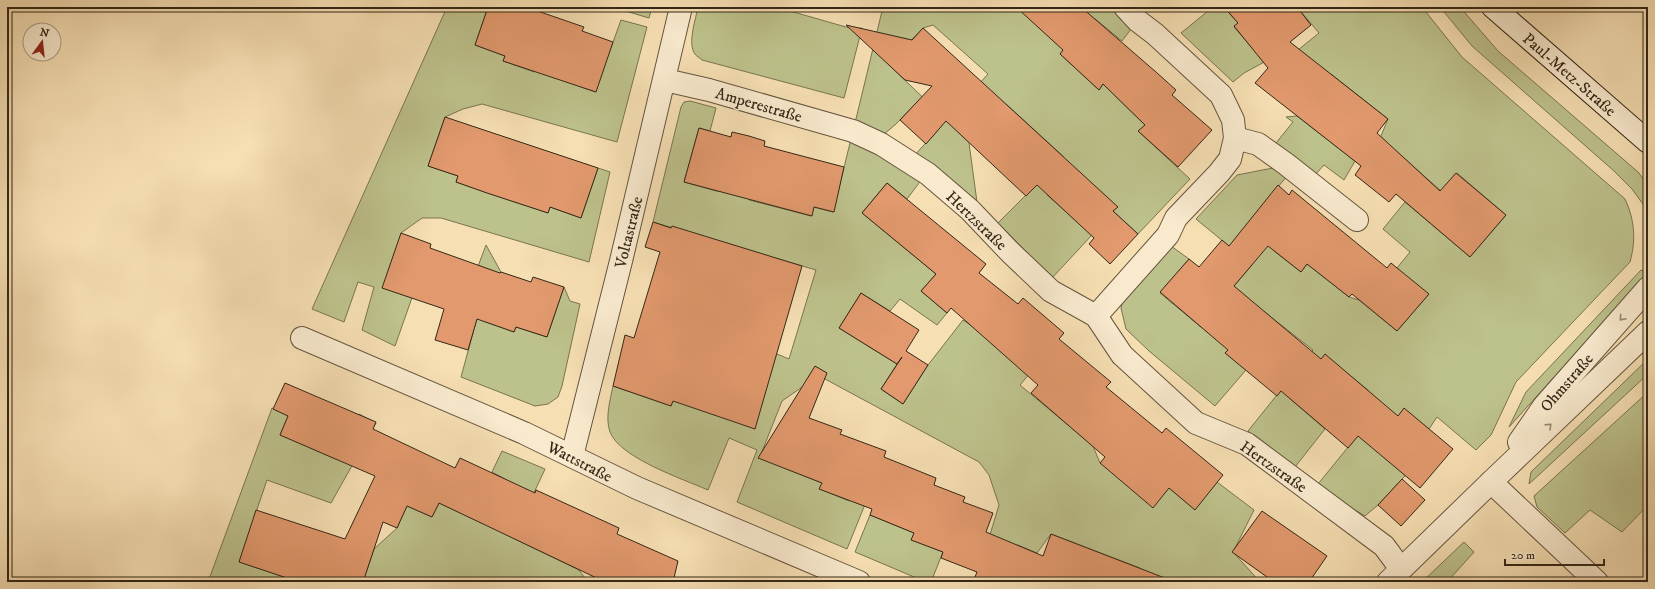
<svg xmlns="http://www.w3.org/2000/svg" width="1655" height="589" font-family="'IM FELL DW Pica',serif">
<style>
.green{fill:#bdc18b;stroke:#787451}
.building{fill:#e1996d;stroke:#332717}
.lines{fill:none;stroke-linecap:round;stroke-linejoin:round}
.street-casing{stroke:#64553e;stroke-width:24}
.secondary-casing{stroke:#332717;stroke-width:24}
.street{stroke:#f9eace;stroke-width:22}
.secondary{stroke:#f9eace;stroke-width:22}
.oneway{stroke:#968872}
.labels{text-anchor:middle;stroke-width:3;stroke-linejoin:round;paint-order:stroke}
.street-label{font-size:16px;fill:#332717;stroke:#f9eace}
</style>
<rect width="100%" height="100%" fill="#f6dfb3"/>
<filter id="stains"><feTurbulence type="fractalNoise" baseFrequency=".005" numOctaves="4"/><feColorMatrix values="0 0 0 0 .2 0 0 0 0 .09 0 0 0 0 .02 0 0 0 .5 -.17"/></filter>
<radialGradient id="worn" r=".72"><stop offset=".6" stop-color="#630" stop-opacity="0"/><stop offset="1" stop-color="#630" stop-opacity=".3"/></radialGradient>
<g class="green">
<polygon points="447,7 488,7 475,45 505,56 503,61 534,72 536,65 565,81 595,92 621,20 647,27 617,142 482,104 463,109 445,117 428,166 458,176 456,182 548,213 550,207 581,218 598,168 610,172 589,262 441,218 422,218 401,233 414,292 395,346 362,330 374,287 358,282 344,322 312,309"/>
<polygon points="612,7 652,7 649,18"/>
<path d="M698,7H776L853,29L862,28L844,98L702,60C700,58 696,56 695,54C687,44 696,18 698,7Z"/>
<polygon points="883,7 1111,7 1131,29 1122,41 1094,18 1060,54 1099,90 1103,84 1145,125 1139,132 1190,179 1138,234 1113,211 1117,207 1073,166 1047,195 1092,235 1052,278 998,223 1064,157 1006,104 969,143 977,202 914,156 988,74 933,25 923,28 888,64 936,110 915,104 896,124 883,135 855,123"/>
<polygon points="1213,7 1236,7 1229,13 1238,23 1234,27 1253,49 1268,60 1244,73 1233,82 1181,33"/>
<path d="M1297,7H1422L1462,57L1625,199C1635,221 1636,240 1630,262L1516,382L1491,435L1476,450L1437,417L1429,429L1404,409L1405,476L1378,505L1365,516L1347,505L1318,484L1371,419L1368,390L1325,355L1289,398L1325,429L1295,467L1248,431L1313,350L1262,310L1226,353L1246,370L1215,406L1149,351L1126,329L1121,308L1124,296L1171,246L1189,259L1160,293L1202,328L1230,294L1234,286L1252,265L1196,219L1237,175L1278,167L1288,175L1251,219L1280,243L1274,251L1301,272L1307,264L1349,297L1359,300L1397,331L1428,295L1397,268L1410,252L1383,229L1405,202L1470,257L1506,215L1457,173L1441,191L1396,151L1376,148L1388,119L1331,74L1282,63L1319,33Z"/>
<polygon points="1440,7 1460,7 1498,51 1638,172 1648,185 1648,211 1632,189 1614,171 1472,46"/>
<path d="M690,101L716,108L710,131L699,128L684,182L716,191L751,194L749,200L811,216L814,207L833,212L851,139L922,179L907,199L887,183L862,213L936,274L921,291L947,313L937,325L900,299L890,311L861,293L839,328L897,364L881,389L903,404L928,365L963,320L1034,368L1020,385L1093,446L1100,463L1169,488L1194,509L1217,482L1254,510L1233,552L1260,582H1134L1140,568L1051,534L1037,553L1018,545L985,551L999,505L989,475L979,462L825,379L808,383L782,401L761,454L789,470L822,483L820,489L849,501L874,482L847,549L737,502L757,450L729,438L708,490C683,479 620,458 610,432C605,418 610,401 613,386L671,406L673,401L736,341L777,354L789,359L816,270L653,222L681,107L684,102Z"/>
<polygon points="1297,116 1355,161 1344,180 1324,165 1315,175 1276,143 1293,122 1286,117"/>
<polygon points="486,245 501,272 484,321 514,332 516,327 547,337 564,287 570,301 580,304 562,386 558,397 548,404 535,406 461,377 476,322 459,317"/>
<polygon points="1641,270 1648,271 1648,273 1509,427 1526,392"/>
<polygon points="1648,359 1648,374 1529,484 1531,472"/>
<polygon points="1648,392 1648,505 1622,532 1590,510 1565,533 1537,507 1534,496"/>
<polygon points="272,408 288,416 280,435 338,460 359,414 376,423 331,503 267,480 239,562 299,582 208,582"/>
<polygon points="502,451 545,469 513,538 579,570 588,582 363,582 374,549 397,528 407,506 432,517 439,503 484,524 505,479 492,472"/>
<polygon points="870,515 914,533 912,540 943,552 931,582 926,582 855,552"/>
<polygon points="1464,542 1474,552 1447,582 1422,582"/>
</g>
<g class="building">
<polygon points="488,7 526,7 584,27 582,31 613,42 596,92 503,61 505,56 475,45"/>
<polygon points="1016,7 1081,7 1156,72 1176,90 1172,95 1212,130 1178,167 1138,131 1145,125 1103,84 1099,90 1060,54 1063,50"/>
<polygon points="1224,7 1297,7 1311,25 1290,42 1388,119 1377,133 1440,191 1456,173 1506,215 1470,257 1396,194 1389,202 1355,175 1361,166 1255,83 1268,68 1234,26 1238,23"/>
<polygon points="846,25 912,40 923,28 1118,207 1113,211 1138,234 1110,264 1089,244 1094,238 1037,185 1026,196 946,121 926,144 900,120 932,86 905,80"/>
<polygon points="445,117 598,168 581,218 550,207 548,213 487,193 456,182 458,176 428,166"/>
<polygon points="699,128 731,137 732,132 749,136 765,141 764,146 844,167 834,212 814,207 812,216 684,182"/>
<polygon points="887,183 986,264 979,273 1018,304 1023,298 1064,333 1059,339 1111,382 1106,387 1162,433 1166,428 1223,475 1195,510 1169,488 1153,508 1100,463 1105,457 1031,393 1038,385 951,308 947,313 921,291 936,274 862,213"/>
<polygon points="1278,185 1289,195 1292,190 1387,268 1391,263 1429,294 1397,331 1352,294 1349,297 1307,264 1301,272 1268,246 1234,286 1321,359 1325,354 1398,416 1404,408 1453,449 1420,488 1358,436 1348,448 1281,391 1277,396 1225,353 1228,350 1160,292 1189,259 1199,267 1222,240 1229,246"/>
<polygon points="653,222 671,228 672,226 802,266 755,429 673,401 671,406 613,386 625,335 634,338 660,252 645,247"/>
<polygon points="401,233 431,244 430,248 500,273 501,272 531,282 533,277 564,287 547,337 516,327 514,332 477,319 468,350 435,340 444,309 382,288"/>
<polygon points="861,293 919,330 906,351 928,365 903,404 881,389 902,357 897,364 839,328"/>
<polygon points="815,366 827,373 809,418 842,430 840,434 886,451 884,457 936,478 934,485 965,497 963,502 993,513 986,532 1043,556 1051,534 1170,580 1170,582 973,582 977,572 941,558 943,552 911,540 914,533 870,515 872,509 819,489 822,483 758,458"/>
<polygon points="285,383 376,422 373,429 455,468 460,458 535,493 536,490 619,528 617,534 678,561 673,582 605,582 439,503 432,517 407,506 397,528 383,522 363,582 299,582 239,562 256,510 345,539 375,476 280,435 288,416 273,409"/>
<polygon points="1402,479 1425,500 1401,526 1378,505"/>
<polygon points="1262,511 1327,556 1309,582 1274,582 1232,552"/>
</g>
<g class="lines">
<g class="street-casing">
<g id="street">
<polyline points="665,80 709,90 853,131 881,144 928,174 970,210 1010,252 1051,291 1096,316 1122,355 1196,423 1247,444 1384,546 1401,569"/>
<polyline points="1235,138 1258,144 1286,164 1357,220"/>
<polyline points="1096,316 1168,235 1176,218 1219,173 1230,159 1235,138 1233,120 1221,95 1155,34 1138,21 1125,7"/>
<polyline points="302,338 524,433 637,488 859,582"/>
<polyline points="1519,442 1544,406 1648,288"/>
<polyline points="572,456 621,261 681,7"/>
<polyline points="1491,482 1597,582"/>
<polyline points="1388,582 1491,482 1648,332"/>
</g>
</g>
<g class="secondary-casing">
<polyline id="secondary" points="1493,7 1648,142"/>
</g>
<use href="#street" class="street"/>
<use href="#secondary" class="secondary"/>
</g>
<defs><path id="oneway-chevron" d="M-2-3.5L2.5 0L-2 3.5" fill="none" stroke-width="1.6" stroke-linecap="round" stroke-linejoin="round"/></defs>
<g class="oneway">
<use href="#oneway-chevron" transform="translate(1622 318) rotate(131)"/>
<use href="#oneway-chevron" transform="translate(1549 426) rotate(-44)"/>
</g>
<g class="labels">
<g class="street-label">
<text transform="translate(1570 74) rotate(41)" y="6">Paul-Metz-Straße</text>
<text transform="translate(759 104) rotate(16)" y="6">Amperestraße</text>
<text transform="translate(977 220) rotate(44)" y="6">Hertzstraße</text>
<text transform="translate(628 232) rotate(-76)" y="6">Voltastraße</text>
<text transform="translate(1566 382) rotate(-49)" y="6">Ohmstraße</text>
<text transform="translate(580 461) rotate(27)" y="6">Wattstraße</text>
<text transform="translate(1274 466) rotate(35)" y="6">Hertzstraße</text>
</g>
</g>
<rect width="1655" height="589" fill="none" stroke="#f6dfb3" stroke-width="24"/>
<rect x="8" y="8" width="1639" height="573" fill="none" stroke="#332717" stroke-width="2"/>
<rect x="12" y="12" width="1631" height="565" fill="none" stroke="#332717"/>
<g transform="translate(42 42) rotate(15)"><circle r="19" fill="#f9eace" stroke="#aa9c85"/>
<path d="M0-3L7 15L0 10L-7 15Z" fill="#8f2418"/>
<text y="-6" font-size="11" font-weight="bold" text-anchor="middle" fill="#332717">N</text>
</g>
<path d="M1505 559v6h99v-6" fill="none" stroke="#332717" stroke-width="2"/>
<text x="1511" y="559" font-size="12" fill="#332717" stroke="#f9eace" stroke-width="3" paint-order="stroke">20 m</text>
<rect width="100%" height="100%" filter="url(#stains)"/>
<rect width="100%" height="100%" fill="url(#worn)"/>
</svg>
